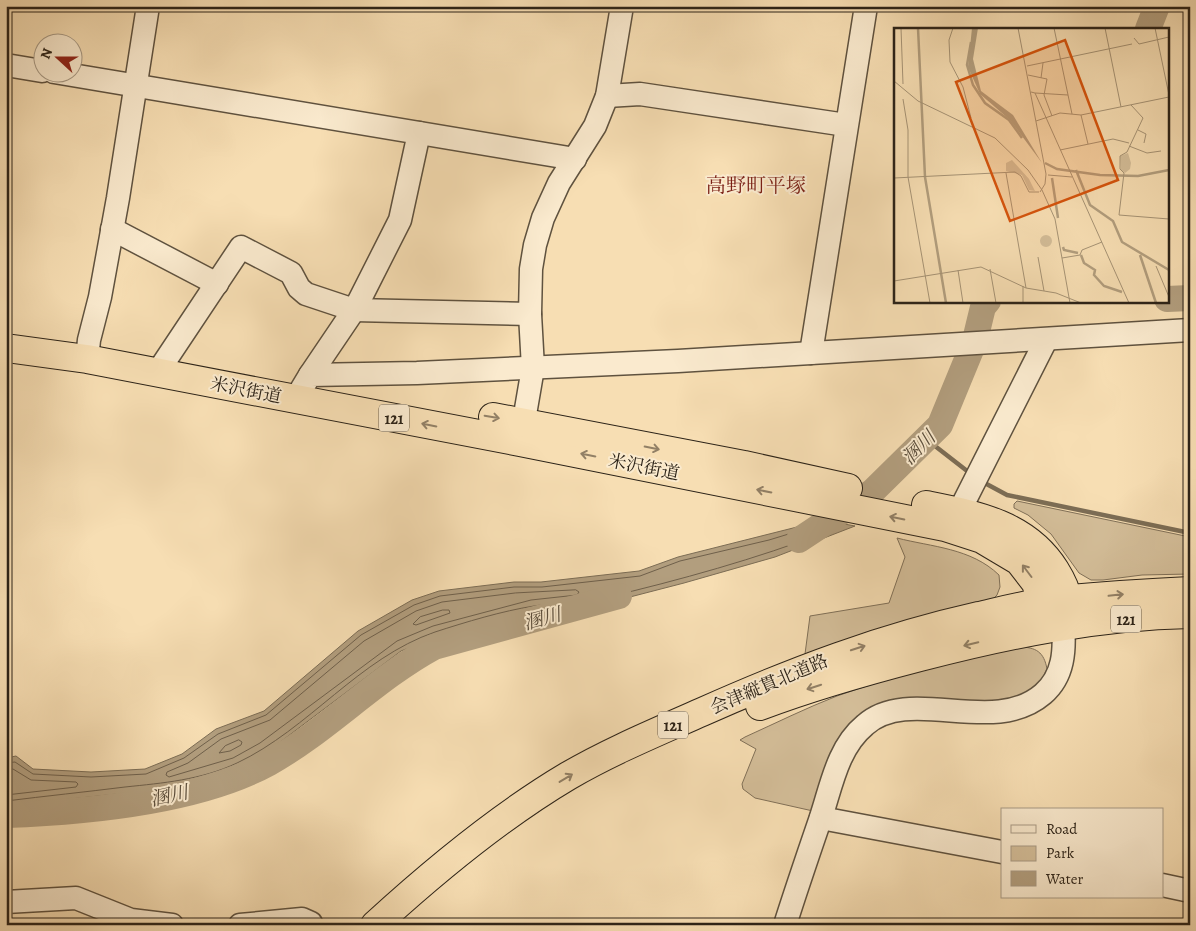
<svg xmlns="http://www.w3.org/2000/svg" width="1196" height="931" font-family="Alegreya,'Noto Serif JP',serif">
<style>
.green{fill:#d4be99;stroke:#807058}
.water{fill:#b29e7e;stroke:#7c6d55}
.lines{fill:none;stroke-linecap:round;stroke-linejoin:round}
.shore{stroke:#6f604b;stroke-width:1}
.stream{stroke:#7c6d55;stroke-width:4.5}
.river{stroke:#b29e7e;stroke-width:26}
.minor-casing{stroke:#5f523f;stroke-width:25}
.highway-casing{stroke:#2c2318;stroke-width:30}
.minor{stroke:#faeace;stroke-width:22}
.highway{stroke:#f7deb3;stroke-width:28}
.oneway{stroke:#928066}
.labels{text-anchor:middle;stroke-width:4;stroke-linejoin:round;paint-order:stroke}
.shield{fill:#faeace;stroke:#6a5f4f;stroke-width:1}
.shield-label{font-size:16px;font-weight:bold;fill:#2c2318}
.street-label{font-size:18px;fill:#2c2318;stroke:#faeace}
.water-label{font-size:19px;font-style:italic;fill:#5b4e3c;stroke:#faeace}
.quarter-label{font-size:20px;fill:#7a1f14;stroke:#faeace}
.inset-river{fill:none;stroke:#b29e7e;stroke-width:2.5}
.inset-road{fill:none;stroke:#a69375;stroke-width:1}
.view{fill:#d5540d;fill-opacity:0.15;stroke:#d5540d;stroke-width:2.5}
.inset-edge{fill:none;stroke:#2c2318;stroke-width:2.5}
</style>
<rect width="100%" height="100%" fill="#f7deb3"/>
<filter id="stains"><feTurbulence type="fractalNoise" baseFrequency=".004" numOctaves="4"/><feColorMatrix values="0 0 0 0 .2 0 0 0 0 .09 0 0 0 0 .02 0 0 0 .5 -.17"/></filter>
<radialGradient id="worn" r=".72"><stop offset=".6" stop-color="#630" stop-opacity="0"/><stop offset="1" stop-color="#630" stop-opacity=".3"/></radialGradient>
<g class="green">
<polygon points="1017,501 1190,537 1190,574 1142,575 1103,580 1091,580 1079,573 1051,534 1028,515 1014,508 1014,504"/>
<path d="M897,538C932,547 971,548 999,575L1000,587L997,595L987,605L911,620L805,654L810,616L889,603L905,557Z"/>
<path d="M1019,647C1036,647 1044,652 1047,669L1039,685L1016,700L885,707L813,811L755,798L743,789L742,784L756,749L740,740L745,737C776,723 806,708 837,696C896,675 957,661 1019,647Z"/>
</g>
<polygon class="water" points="818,519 855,526 775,557 684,583 603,604 534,611 437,637 401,651 267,752 238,768 193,783 163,789 6,806 6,758 16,756 33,769 91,772 145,769 182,754 216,729 264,711 358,631 412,600 439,591 514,582 541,582 639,571 678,557 797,527"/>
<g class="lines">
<g class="shore">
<polygon points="576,590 579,592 577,595 531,600 433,626 397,641 260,743 233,758 169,777 166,775 167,772 188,763 221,739 270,720 364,641 416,611 442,602 515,593"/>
<polygon points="443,610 449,610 450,613 416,625 413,624 420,617"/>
<polygon points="239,740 242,742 241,745 230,751 219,753 225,746"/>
<path d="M6,763L15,762L33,774L91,777L146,774L184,758L218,734L266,715L361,635L414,605L440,596L514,587H542L640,576L680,561L769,540L818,525L830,528L829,531C756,559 680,580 604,598C581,603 557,602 534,606C502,611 466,622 435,632C359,658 309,729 237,763C201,780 163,783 125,787C85,792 46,796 6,801"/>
<polyline points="6,769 13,769 31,780 76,782 78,784 76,787 6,795"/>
</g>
<g class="stream">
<polyline points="926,439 971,474"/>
<polyline points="981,481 1007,495 1190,533"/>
</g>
<g class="river">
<polyline points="1148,29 1157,6"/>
<polyline points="1167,299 1190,298"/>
<polyline points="799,540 873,491 940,425 975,340 983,307 988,301"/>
<path d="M6,815C87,812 198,802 269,763C328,730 375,679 434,647L619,596"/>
</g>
<g class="minor-casing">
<g id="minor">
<polyline points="6,65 42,71"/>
<polyline points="54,72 575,159"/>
<polyline points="607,96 640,94 846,125"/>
<polyline points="112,229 217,284"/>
<polyline points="811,353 866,6"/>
<polyline points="87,359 89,340 100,297 118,198 148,6"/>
<polyline points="157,373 241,247 291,273 299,288 306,294 354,310 530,314"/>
<polyline points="310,375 356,307 400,220 419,133"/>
<polyline points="295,400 310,375 417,373 678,361 1190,330"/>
<polyline points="521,438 533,368 530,314 531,269 535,245 543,218 559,183 595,126 607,96 622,6"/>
<polyline points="959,512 1046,340"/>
<polyline points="821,818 1002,852"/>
<polyline points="1162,885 1190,891"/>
<polyline points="6,902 76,898 131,920 172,925"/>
<polyline points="240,925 302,919 311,923"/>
<path d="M785,925C796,890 808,855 820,820C831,788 837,748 865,725C910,685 993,737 1043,694C1064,676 1065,650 1063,625"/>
</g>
</g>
<g class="highway-casing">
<g id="highway">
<polyline points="6,348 87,359 520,442 945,527 982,539 1019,561 1036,583 1042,604 1063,625"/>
<polyline points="493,417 744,465 848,488"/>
<path d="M926,505C976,515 1026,524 1055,570C1060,578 1066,588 1067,598C1068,606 1064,616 1063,625"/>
<path d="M760,706C813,686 866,671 920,657C1008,634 1098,616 1190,614"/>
<path d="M375,925C434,871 499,817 568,776C611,751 657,732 702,712C794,671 881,638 979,616C1005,610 1032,603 1059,600C1103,596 1146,593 1190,591"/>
</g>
</g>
<use href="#minor" class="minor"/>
<use href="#highway" class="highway"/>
</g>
<defs><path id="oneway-shaft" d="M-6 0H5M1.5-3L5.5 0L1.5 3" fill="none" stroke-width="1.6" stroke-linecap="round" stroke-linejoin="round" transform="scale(1.25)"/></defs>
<g class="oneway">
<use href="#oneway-shaft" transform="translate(492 417) rotate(10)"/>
<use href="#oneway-shaft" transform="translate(429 425) rotate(-169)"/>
<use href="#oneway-shaft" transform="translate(652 448) rotate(11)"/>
<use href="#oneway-shaft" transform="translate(588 455) rotate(-169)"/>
<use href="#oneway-shaft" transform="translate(764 491) rotate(-169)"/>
<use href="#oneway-shaft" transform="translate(897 518) rotate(-168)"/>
<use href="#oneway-shaft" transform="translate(1027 571) rotate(-127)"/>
<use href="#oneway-shaft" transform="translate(1116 595) rotate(-6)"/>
<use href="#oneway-shaft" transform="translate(971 644) rotate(167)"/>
<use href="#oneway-shaft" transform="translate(858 648) rotate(-18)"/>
<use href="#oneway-shaft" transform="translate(814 687) rotate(162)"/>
<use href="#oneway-shaft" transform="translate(566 778) rotate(-31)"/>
</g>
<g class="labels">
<g class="shield">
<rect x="379" y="404.5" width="30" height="27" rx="4"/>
<rect x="1111" y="605.5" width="30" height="27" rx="4"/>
<rect x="658" y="711.5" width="30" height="27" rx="4"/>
</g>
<g class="shield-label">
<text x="394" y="424">121</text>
<text x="1126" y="625">121</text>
<text x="673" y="731">121</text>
</g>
<g class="street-label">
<text transform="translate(246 390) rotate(11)" y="6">米沢街道</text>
<text transform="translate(644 467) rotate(11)" y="6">米沢街道</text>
<text transform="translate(769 684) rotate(-23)" y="6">会津縦貫北道路</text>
</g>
<g class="water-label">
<text transform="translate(918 447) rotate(-45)" y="7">溷川</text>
<text transform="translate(542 618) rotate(-15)" y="7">溷川</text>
<text transform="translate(169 795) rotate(-12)" y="7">溷川</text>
</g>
<g class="quarter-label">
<text x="756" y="192">高野町平塚</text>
</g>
</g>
<g transform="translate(894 28)">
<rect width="275" height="275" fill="#f7deb3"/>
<path d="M234,125L237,135L236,141L231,145L227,142L226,128ZM118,132L135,151L141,163L135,162L128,147L112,143V135ZM146 213a6 6 0 1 1 12 0a6 6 0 1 1-12 0Z" fill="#d4be99"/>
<path d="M78,0H84L79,31L87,63L119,87L148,135L116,92L86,66L74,39Z" fill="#b29e7e"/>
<path class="inset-river" d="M24,0L31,149L52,275M77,14L73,37L79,57L91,75L115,92L128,110M151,135L163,141L206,147L244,148L275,142M182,142L196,177L219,193L228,214L275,242M158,150L164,190M169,219L170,222L184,225M187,227L190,235L201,242L200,247L210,258L228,264M246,227L262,275"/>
<path class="inset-road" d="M7,0L9,56M59,0L55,12L56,34L69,59L77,90M124,0L152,146L151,156L146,164M160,0L178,86M211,0L227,79M261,0L275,67M240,10L245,16L275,9M133,38L238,16M134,47L153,51L150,67L158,88M147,50L149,35M0,53L24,73L101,110L134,142L148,162L161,191L176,275M137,64L141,65L235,275M141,65L174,67M9,71L14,102V149L36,275M237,77L249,90L233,124L226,128V141L230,145L225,187L275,191M187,87L194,116M142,93L166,85L187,87L275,69M244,102L252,106L250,115M235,118L253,125L267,123M166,122L219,111L235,115M112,145L132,260M154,147L178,149M0,150L121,144L127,148L135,164H145M144,229L150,263M168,230L186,227L188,222L208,214M262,238L275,269M96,241L102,275M64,242L69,275M0,253L87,239L132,260L162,265L187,275M129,258V275"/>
<path class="view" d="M171,12L224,152L116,193L62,54Z"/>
<rect width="275" height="275" class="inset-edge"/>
</g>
<rect width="1196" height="931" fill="none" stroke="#f7deb3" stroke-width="25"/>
<rect x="8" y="8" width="1181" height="916" fill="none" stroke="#2c2318" stroke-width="2.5"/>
<rect x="12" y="12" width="1171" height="906" fill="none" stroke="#2c2318"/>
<rect x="1001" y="808" width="162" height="90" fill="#faeace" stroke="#a89a85"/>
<rect x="1011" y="825" width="25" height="8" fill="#faeace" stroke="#a89a85"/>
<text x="1046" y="834" font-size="15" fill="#2c2318">Road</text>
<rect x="1011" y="846" width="25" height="15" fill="#d4be99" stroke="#a89a85"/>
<text x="1046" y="858" font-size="15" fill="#2c2318">Park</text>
<rect x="1011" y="871" width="25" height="15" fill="#b29e7e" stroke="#a89a85"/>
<text x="1046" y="884" font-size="15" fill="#2c2318">Water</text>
<g transform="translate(58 58) rotate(291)"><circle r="24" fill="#faeace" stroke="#a89a85"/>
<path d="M0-4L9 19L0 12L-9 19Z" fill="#8f2418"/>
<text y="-8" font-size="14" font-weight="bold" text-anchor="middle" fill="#2c2318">N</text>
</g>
<rect width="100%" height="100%" filter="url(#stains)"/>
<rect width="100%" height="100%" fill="url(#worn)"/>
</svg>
